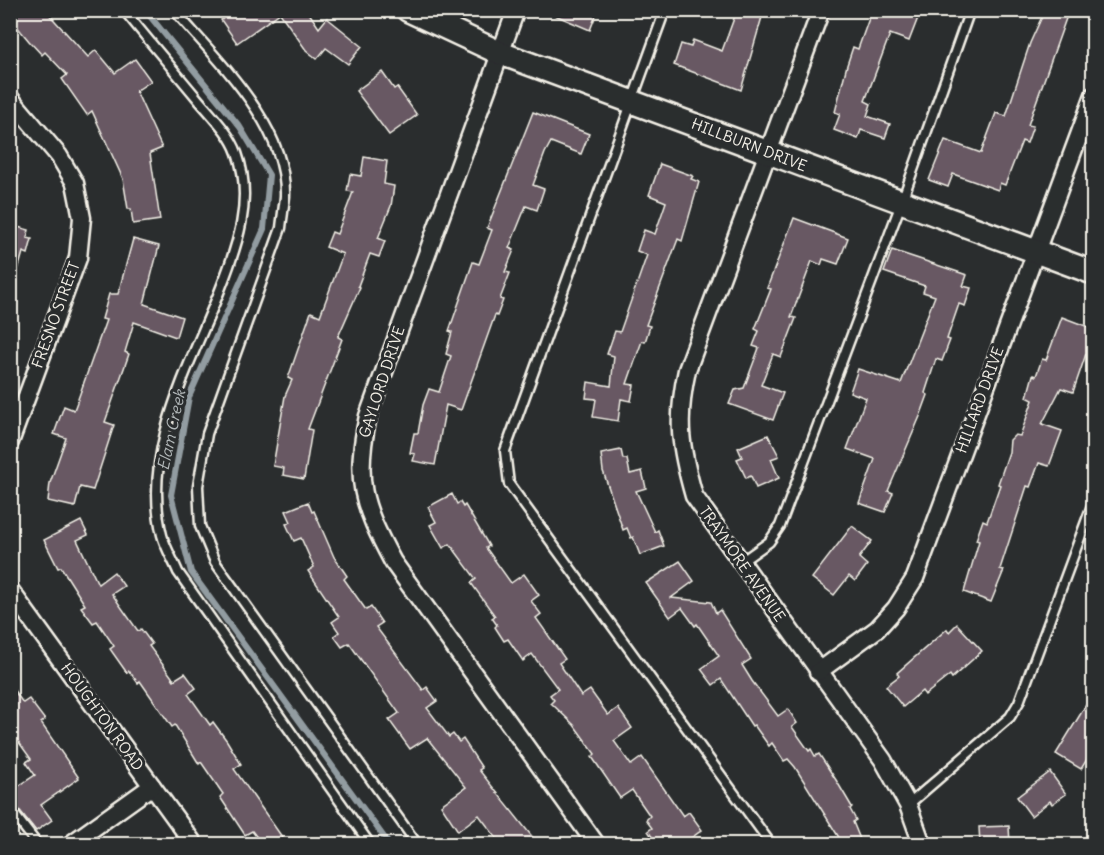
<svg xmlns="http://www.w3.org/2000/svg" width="1104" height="855" font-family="Delius,sans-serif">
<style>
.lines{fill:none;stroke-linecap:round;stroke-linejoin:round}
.stream{stroke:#929ca1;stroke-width:6}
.building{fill:#685964;stroke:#f4f1e8;stroke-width:1.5}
.lane-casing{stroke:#f4f1e8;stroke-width:13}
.street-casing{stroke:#f4f1e8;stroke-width:21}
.secondary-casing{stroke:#f4f1e8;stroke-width:27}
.lane{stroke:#2a2d2e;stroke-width:8}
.street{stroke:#2a2d2e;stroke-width:16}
.secondary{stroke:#2a2d2e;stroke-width:22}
.labels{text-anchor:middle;stroke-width:6;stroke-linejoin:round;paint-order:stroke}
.street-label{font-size:15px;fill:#f4f1e8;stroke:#2a2d2e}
.water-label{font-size:16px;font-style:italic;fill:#b2b8b9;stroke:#2a2d2e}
</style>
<rect width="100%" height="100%" fill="#2a2d2e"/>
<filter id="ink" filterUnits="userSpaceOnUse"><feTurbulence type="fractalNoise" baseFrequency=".0167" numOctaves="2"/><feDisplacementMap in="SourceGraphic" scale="12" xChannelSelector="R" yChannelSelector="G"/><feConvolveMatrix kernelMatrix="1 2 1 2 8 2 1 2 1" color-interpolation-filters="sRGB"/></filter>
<g filter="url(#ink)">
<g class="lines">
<polyline class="stream" points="145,10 240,127 269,175 264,229 189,397 171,495 191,572 389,844"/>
</g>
<g class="building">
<polygon points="10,10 45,10 88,57 96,50 115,73 135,59 151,81 136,91 162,148 150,153 160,220 133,224 131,209 128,209 123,179 92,111 87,115 62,79 67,75 45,52 42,55 29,41 10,18"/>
<polygon points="236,10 307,10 319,28 327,18 362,46 348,64 326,48 317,59 306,50 280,13 237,43 221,20"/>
<polygon points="543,10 598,10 590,30"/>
<polygon points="737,10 764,10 741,90 674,65 681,44 691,47 693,40 722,51"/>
<polygon points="872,10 921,10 909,41 890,34 865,101 871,104 867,116 890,124 885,138 861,130 858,139 834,130 840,114 835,112 847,65 853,47 858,49"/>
<polygon points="1045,10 1069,10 1028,125 1033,126 1027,143 1022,141 1005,185 1000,183 998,190 953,174 948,187 929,180 945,140 981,153 996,113 1006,116 1030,43"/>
<polygon points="382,72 394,89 397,87 417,115 389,135 356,91"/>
<polygon points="533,112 589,134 581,154 551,142 545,153 533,185 544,189 537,210 526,206 509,248 514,250 505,272 510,273 500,299 503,300 497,316 495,315 461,410 446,405 435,465 413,461 415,454 410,453 414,433 418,433 423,405 429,389 439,392 451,356 446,354 452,332 449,331 473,262 479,264 492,230 487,228"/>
<polygon points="364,157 387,161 384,184 394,186 391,206 378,238 385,241 379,257 370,254 358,286 360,287 338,337 342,339 308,429 312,430 304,479 283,475 284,468 273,466 285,396 292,380 288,378 311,312 320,316 343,254 326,247 332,232 337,234 353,192 347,191 350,174 361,176"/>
<polygon points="660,164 693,176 691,179 699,182 682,241 678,239 675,247 646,325 650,326 645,342 642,341 627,384 634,385 631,401 621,399 618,421 593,417 596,399 586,398 588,382 611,386 614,356 607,354 615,331 620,332 647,255 637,251 644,230 655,234 666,202 649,195"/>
<polygon points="794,218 848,238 838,264 823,259 821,265 812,261 791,317 796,318 781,357 773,354 761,385 783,393 773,420 729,404 735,390 744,388 759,348 753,346 759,331 755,329 771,289 767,288"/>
<polygon points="10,225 29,230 27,238 32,239 28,254 23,252 15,281 10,280"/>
<polygon points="133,239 159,246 144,304 182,317 176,337 134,322 125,352 129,354 105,422 114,425 93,490 80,487 75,507 48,501 50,483 66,438 54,434 64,406 74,410 77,402 106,320 102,319 109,294 118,294"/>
<polygon points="892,250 967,275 963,286 971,288 965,306 959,304 947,339 950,340 942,361 936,359 925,393 928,395 921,414 888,491 893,493 885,512 859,503 875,459 847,449 866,398 850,392 858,369 901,383 935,296 923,292 925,286 884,272"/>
<polygon points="1062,317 1094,329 1094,357 1086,354 1073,392 1061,388 1042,424 1062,431 1049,466 1039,463 1030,487 1027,486 1000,569 1004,570 991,602 964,592 979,541 976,540 983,520 987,522 1000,485 998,484 1009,452 1010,440 1015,435 1020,436 1033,400 1027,397 1033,375 1036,376 1042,359 1046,360"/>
<polygon points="768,435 779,456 771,459 779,478 756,488 751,476 746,478 737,459 742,457 738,448"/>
<polygon points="621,450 623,459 627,459 630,474 642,471 646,488 636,491 655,532 658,530 664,546 640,555 633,537 631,538 627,528 623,530 603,471 601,454"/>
<polygon points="452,494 457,504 460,502 463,507 465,505 489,546 486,548 511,583 524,574 539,595 531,601 541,614 536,618 565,659 559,663 581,696 590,690 608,715 618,708 632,728 614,741 631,765 642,757 683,816 689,812 702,830 683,844 657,844 648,831 652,828 646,820 650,816 632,790 620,798 592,757 595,754 574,725 551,703 554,700 550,695 558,689 532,654 523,661 508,639 504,641 495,627 497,625 492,618 495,616 471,583 476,579 450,544 443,548 430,525 436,522 428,507"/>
<polygon points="308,502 312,512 314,511 334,557 347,576 344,579 366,610 371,607 382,623 376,627 423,690 427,687 437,701 427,708 449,737 453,734 459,742 463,739 482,768 479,770 538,844 501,844 479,815 458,831 441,805 466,787 427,738 410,749 389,720 399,713 349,643 342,647 334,636 339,632 332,622 339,617 308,571 314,567 301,538 294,541 286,524 291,522 286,511"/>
<polygon points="81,521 88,535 77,540 98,584 114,572 124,586 112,594 138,631 141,629 152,644 149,646 174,680 185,673 196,688 188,694 210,725 213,722 227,741 241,764 234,769 287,844 262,844 252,831 245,835 220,797 223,794 201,762 199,764 175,725 172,727 140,681 138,683 129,671 127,673 110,649 114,646 97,621 93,623 81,607 85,605 61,567 58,568 44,540"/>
<polygon points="852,526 872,541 859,558 867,565 855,581 849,576 834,595 812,578"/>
<polygon points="680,561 694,581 671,598 711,602 716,613 720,610 751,659 742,665 752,681 778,716 788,709 797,723 792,727 809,751 811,749 815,756 819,754 836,780 852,807 850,809 856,820 853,822 862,844 843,844 795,767 788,759 784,761 772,743 769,746 754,725 752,726 721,679 713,685 701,669 719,656 697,624 695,626 682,608 670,617 646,583"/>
<polygon points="957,624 982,651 952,678 950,675 925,695 922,691 903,707 886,686 899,676 897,673 947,629 949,632"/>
<polygon points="10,685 23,703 29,699 45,720 41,723 79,778 41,805 52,820 36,831 10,798 10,792 35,775 26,762 31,759 10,730"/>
<polygon points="1094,692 1094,748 1081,769 1056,754"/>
<polygon points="1050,772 1066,794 1052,804 1050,801 1031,816 1017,797"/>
<polygon points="1009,826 1010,844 980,844 979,827"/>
</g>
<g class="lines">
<g class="lane-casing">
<g id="lane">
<path d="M124,10C148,40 173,69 197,98C211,115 230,133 237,153C254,200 237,247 220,290C190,366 141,451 162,535C165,547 173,560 178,572L370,844"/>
<path d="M174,10C217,60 287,125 285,196C284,207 282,218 281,228L207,434L198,486L200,526L215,562L417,844"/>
<polyline points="665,10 505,451 509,484 771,844"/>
<polyline points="741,562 769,542 780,526 902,201 970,10"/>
<polyline points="908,805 1010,717 1019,702 1094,500"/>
<polyline points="10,809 37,844"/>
</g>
</g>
<g class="street-casing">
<g id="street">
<path d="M516,10L368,416C354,481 362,504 393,562L596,844"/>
<path d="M821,10L687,370C676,420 680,447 694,496L883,760L908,805L922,844"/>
<polyline points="10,98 59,156 75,183 82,218 78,258 10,442"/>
<polyline points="10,590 194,844"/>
<polyline points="818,672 877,629 896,608 915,578 1094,95"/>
<polyline points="71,844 152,786"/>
<polyline points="1093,844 1094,844"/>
</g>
</g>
<g class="secondary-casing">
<polyline id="secondary" points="408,10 500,53 1094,273"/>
</g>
<use href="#lane" class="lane"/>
<use href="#street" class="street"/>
<use href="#secondary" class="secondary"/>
</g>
</g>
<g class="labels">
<g class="street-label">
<text transform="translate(749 145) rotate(21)" y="5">HILLBURN DRIVE</text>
<text transform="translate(56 315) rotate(-70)" y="5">FRESNO STREET</text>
<text transform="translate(382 382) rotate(-72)" y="5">GAYLORD DRIVE</text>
<text transform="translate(980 400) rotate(-70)" y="5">HILLARD DRIVE</text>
<text transform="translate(742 564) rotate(55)" y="5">TRAYMORE AVENUE</text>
<text transform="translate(102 717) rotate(54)" y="5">HOUGHTON ROAD</text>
</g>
<g class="water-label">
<text transform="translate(171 430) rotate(-78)" y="6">Elam Creek</text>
</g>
</g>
<rect width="1104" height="855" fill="none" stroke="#2a2d2e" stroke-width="36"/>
<rect x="18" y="18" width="1068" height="819" fill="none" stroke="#f4f1e8" stroke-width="2" filter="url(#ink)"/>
</svg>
